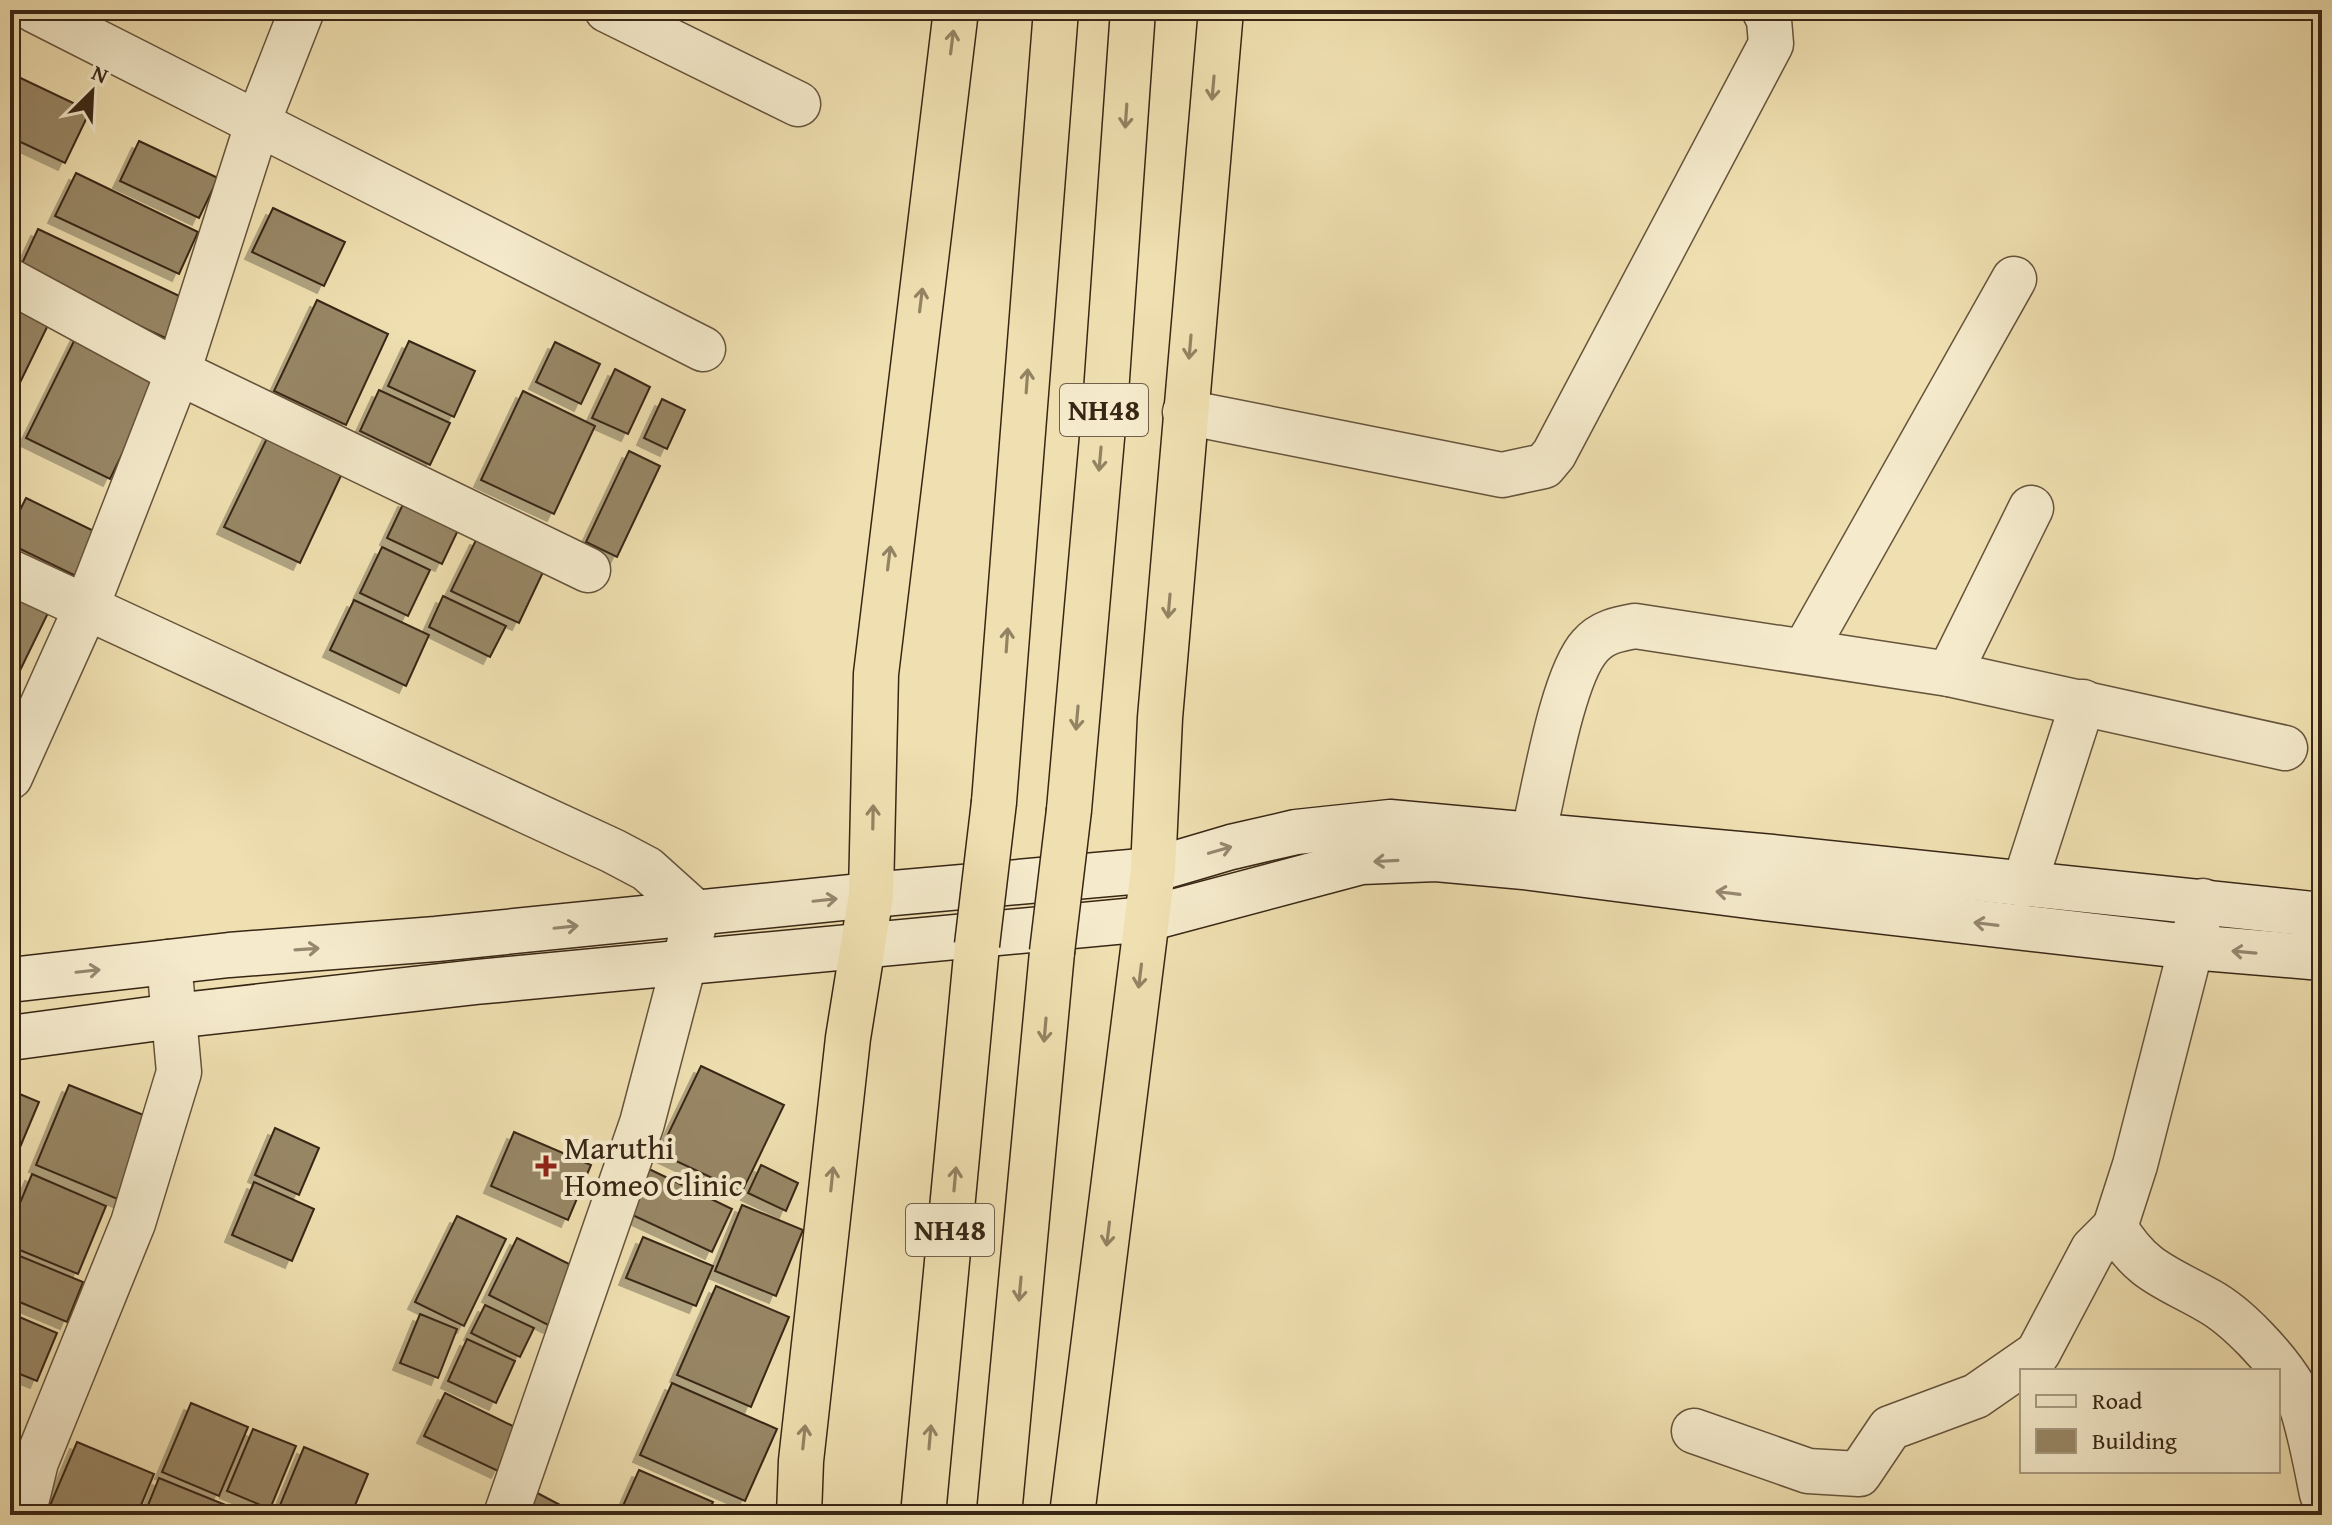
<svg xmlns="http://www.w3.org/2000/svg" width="2332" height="1525" font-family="'Gentium Book Plus',serif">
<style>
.building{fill:#988766;stroke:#382615;stroke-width:2;filter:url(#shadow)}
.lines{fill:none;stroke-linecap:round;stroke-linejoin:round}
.street-casing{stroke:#66543c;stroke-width:47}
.secondary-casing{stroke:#382615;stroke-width:47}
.highway-casing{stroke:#382615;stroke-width:47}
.street{stroke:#f5ebcc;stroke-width:44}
.secondary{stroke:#f5ebcc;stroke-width:44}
.highway{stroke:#f0e0b1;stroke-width:44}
.highway-bridge-casing{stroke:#382615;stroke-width:47;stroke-linecap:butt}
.highway-bridge{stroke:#f0e0b1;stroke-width:44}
.oneway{stroke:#948363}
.oneway2{stroke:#968870}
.poi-dot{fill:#8f2418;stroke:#f5ebcc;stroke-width:3}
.labels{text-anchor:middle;stroke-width:8;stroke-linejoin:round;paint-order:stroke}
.shield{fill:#f5ebcc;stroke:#71614c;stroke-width:2}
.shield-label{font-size:30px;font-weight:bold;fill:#382615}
.poi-label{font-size:32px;fill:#382615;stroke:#f5ebcc;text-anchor:start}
</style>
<defs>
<filter id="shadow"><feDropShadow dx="-7" dy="7" stdDeviation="0" flood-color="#0004"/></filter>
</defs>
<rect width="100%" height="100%" fill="#f0e0b1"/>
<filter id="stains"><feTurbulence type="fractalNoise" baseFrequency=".0025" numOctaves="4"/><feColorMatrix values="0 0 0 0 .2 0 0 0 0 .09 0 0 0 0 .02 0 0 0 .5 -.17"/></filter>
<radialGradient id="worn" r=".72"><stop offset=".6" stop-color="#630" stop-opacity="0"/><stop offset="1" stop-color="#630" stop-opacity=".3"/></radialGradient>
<g class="building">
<polygon points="10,73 90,111 65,163 10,137"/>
<polygon points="139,141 218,178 199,218 120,181"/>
<polygon points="76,173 198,232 179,274 55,216"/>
<polygon points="273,208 345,242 324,286 252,252"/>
<polygon points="38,229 192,302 174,342 19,270"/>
<polygon points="10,299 51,319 10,403"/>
<polygon points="317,300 388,334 346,425 274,391"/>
<polygon points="78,333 161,374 110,479 26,438"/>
<polygon points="409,341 475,371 454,417 388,386"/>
<polygon points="555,342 600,364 581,404 536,382"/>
<polygon points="615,369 650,387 628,434 592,418"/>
<polygon points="379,390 450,423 430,465 360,431"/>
<polygon points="523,391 595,426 554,514 481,480"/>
<polygon points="662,399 685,410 667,449 644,438"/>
<polygon points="271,430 346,465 300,563 224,527"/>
<polygon points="629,451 660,466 617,557 586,542"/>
<polygon points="26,498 102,535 80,578 10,544 10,530"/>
<polygon points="405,500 460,526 442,564 387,538"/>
<polygon points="477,538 544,570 519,623 451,591"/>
<polygon points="382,547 430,570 408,616 360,593"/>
<polygon points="10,594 48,613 10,691"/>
<polygon points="443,596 506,626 490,657 429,627"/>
<polygon points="354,600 429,635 406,686 330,650"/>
<polygon points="701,1066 784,1105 742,1192 659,1153"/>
<polygon points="69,1085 161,1122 127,1203 36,1165"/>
<polygon points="10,1090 39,1102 10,1171"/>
<polygon points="275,1128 319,1148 299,1195 255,1175"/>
<polygon points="514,1132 591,1165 568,1220 491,1186"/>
<polygon points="761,1165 798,1183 786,1211 748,1193"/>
<polygon points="649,1169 732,1209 712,1252 628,1213"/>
<polygon points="32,1174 106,1206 78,1274 10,1246 10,1227"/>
<polygon points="254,1182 314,1209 292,1261 232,1235"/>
<polygon points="742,1205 803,1230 776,1296 715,1271"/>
<polygon points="457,1216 506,1239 464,1326 415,1302"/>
<polygon points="643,1237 713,1266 696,1306 626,1278"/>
<polygon points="517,1238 579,1269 550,1326 489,1295"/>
<polygon points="10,1252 83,1282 67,1322 10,1298"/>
<polygon points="716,1286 789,1317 751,1407 677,1375"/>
<polygon points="485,1305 534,1328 520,1357 471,1333"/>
<polygon points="10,1313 57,1333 37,1381 10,1370"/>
<polygon points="420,1314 457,1329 438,1378 400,1363"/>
<polygon points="467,1339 515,1361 496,1403 448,1381"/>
<polygon points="672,1383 777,1429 745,1501 640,1455"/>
<polygon points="445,1393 519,1429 498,1471 424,1436"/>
<polygon points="191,1403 248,1427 219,1496 162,1472"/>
<polygon points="253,1429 296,1446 270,1509 227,1491"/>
<polygon points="77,1442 154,1474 137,1515 46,1515"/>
<polygon points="304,1447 368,1474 351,1515 289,1515 278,1510"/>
<polygon points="639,1470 713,1502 707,1515 637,1515 622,1508"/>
<polygon points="159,1478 250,1515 144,1515"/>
<polygon points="524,1486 579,1515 509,1515"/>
</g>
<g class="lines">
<g class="street-casing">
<g id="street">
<polyline points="34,10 703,349"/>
<polyline points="607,10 798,104"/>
<polyline points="10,281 178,372 588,570"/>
<polyline points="1185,412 1502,475 1544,466 1554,454 1771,44 1769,20 1764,10"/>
<polyline points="10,572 613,851 647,869 697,914 642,1123 506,1515"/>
<polyline points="1805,650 2014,279"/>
<polyline points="1949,674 2031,508"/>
<polyline points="10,777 86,608 178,372 258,122 302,10"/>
<path d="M1533,836C1544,791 1562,677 1590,646C1602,632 1618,629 1635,626L1949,674L2285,748"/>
<polyline points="2024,885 2083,702"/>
<path d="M2203,901L2135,1165L2115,1227C2142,1272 2165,1276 2209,1301C2238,1317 2277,1359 2294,1388C2307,1411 2316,1466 2322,1494"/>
<polyline points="1694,1431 1808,1471 1859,1474 1890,1428 1976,1396 2038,1353 2093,1249 2115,1227"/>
<polyline points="23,1515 36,1462 133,1223 179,1072 169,962"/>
</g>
</g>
<g class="secondary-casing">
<g id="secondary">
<polyline points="10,980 229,955 436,939 871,895 1153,870 1231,847 1296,832 1390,822 1772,857 2322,915"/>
<polyline points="10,1038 174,1016 476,982 1147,919 1361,862 1436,859 1524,867 1764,898 2191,947 2322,958"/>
</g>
</g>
<g class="highway-casing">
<g id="highway">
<polyline points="994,802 1056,10"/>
<polyline points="1069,810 1106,393 1133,10"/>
<polyline points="799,1515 801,1461 848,1038 871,895 876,674 956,10"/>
<polyline points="923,1515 977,945"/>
<polyline points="999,1515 1052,952"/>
<polyline points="1072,1515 1153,870 1160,718 1221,10"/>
</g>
</g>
<use href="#street" class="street"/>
<use href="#secondary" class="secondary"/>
<use href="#highway" class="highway"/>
<g class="highway-bridge-casing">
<g id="highway-bridge">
<polyline points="977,945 994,802"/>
<polyline points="1052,952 1069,810"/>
</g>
</g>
<use href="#highway-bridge" class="highway-bridge"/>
</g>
<defs><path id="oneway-shaft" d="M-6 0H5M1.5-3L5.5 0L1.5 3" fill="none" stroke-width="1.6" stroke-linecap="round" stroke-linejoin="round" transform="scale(2)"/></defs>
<g class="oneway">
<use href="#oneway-shaft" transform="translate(952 42) rotate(-83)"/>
<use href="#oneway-shaft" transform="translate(1213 88) rotate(95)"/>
<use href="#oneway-shaft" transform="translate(1126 116) rotate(94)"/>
<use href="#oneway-shaft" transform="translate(921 300) rotate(-83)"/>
<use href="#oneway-shaft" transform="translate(1190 347) rotate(95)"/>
<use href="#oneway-shaft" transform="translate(1027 381) rotate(-86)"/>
<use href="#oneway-shaft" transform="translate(1100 459) rotate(95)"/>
<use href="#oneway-shaft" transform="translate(889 558) rotate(-83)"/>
<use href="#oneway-shaft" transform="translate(1169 606) rotate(95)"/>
<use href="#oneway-shaft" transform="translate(1007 640) rotate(-86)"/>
<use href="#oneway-shaft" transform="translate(1077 718) rotate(95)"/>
<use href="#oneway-shaft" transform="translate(873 817) rotate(-89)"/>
<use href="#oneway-shaft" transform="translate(1140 976) rotate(97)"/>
<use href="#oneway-shaft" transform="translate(1045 1030) rotate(95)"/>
<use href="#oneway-shaft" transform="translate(832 1179) rotate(-84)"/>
<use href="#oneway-shaft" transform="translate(955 1179) rotate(-85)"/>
<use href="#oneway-shaft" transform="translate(1108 1234) rotate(97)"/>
<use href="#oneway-shaft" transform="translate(1020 1289) rotate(95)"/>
<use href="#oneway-shaft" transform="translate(804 1437) rotate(-84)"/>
<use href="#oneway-shaft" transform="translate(930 1437) rotate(-85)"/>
</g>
<g class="oneway2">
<use href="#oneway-shaft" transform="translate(1220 850) rotate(-16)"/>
<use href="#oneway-shaft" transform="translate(1386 861) rotate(177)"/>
<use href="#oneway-shaft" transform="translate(1728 893) rotate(-173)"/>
<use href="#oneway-shaft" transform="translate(825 900) rotate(-6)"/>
<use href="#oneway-shaft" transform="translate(1986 924) rotate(-173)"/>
<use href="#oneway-shaft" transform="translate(566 927) rotate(-6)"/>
<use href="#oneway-shaft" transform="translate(307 949) rotate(-4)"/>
<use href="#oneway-shaft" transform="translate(2244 952) rotate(-175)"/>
<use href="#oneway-shaft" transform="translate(88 971) rotate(-6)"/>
</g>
<path class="poi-dot" d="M542 1154h8v8h8v8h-8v8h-8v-8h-8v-8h8z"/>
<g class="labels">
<g class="shield">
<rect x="1060" y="384" width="88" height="52" rx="6"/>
<rect x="906" y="1204" width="88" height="52" rx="6"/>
</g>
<g class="shield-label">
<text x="1104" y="420">NH48</text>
<text x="950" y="1240">NH48</text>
</g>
<g class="poi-label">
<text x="564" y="1159">Maruthi<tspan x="564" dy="37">Homeo Clinic</tspan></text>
</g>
</g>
<rect width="2332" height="1525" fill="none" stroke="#f0e0b1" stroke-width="40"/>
<rect x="12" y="12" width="2308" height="1501" fill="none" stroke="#382615" stroke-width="4"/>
<rect x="20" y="20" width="2292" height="1485" fill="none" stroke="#382615" stroke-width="2"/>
<rect x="2020" y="1369" width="260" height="104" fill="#f5ebcc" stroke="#a99c83" stroke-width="2"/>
<rect x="2036" y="1395" width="40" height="12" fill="#f5ebcc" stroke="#a99c83" stroke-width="2"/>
<text x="2092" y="1409" font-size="24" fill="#382615">Road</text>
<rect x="2036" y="1429" width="40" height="24" fill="#988766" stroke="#a99c83" stroke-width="2"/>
<text x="2092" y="1449" font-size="24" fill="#382615">Building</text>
<g transform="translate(92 92) rotate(24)" stroke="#f5ebcc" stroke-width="6" paint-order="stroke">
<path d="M0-6L14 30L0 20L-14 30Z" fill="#382615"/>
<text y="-12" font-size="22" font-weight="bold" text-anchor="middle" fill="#382615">N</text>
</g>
<rect width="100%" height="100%" filter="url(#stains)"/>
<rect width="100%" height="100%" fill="url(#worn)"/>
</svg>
